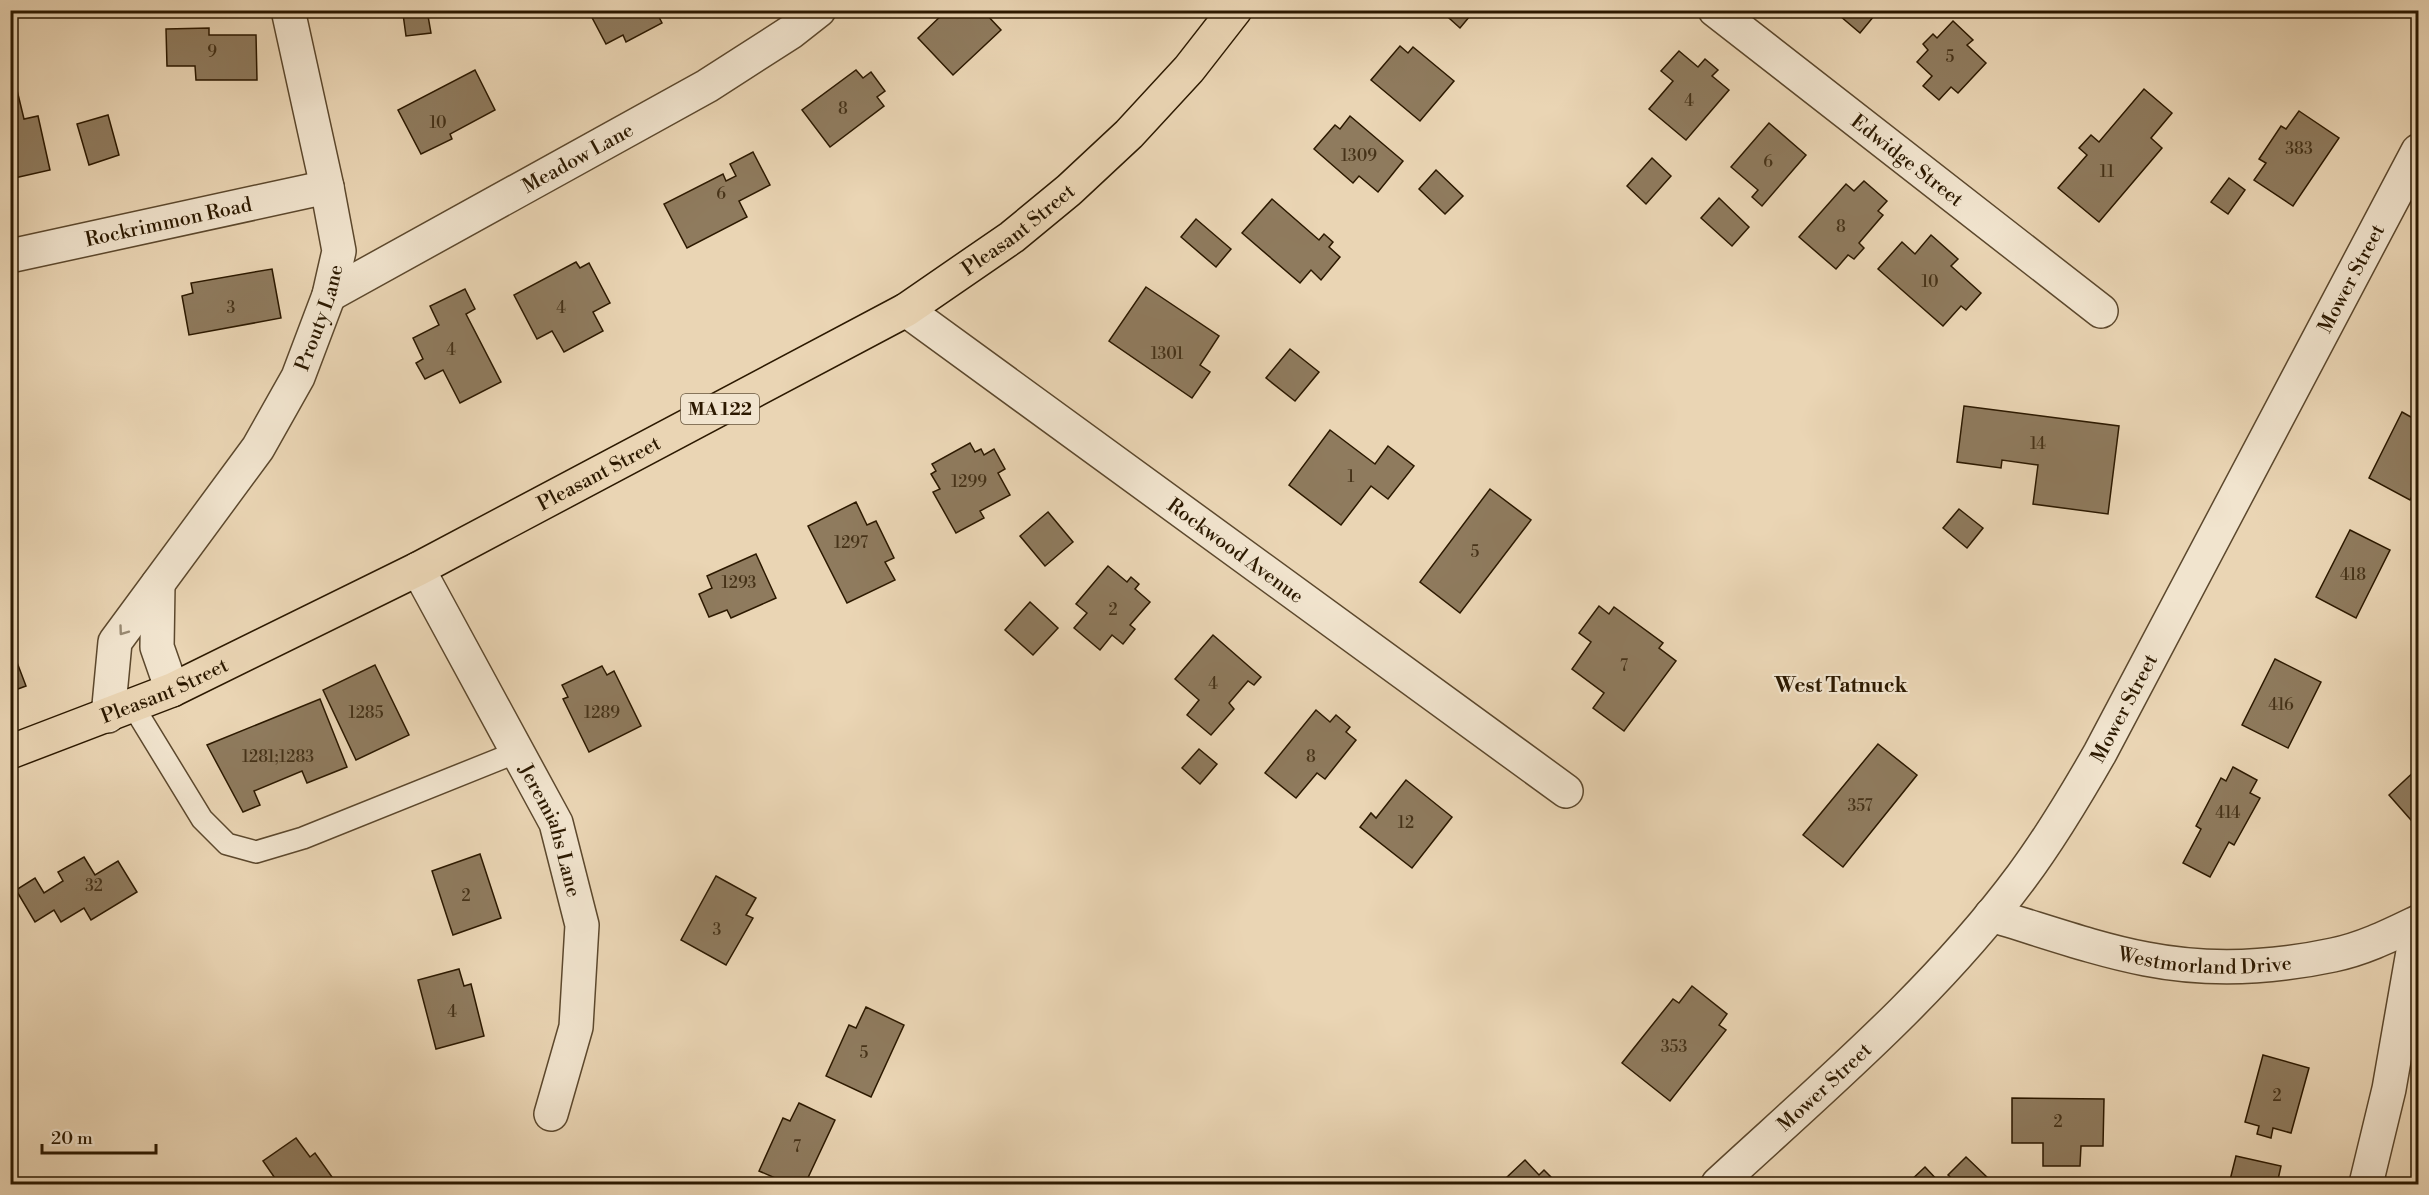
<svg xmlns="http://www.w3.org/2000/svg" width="2429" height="1195" font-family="'Libre Bodoni',serif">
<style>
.building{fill:#8f7b5e;stroke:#2c1900;stroke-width:1.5}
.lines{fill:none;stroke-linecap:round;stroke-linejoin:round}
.service-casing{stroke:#5c482d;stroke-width:24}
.minor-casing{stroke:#5c482d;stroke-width:36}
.primary-casing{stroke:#2c1900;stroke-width:36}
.service{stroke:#f1e4ce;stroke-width:21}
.minor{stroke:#f1e4ce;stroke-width:33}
.primary{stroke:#ead5b4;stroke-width:33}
.oneway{stroke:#988971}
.labels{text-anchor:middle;stroke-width:4.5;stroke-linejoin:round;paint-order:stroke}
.number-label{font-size:16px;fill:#453218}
.shield{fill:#f1e4ce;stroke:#67563e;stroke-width:1.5}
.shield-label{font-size:18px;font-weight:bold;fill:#2c1900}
.street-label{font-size:20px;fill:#2c1900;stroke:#f1e4ce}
.neighbourhood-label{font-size:21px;font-weight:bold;fill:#2c1900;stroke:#f1e4ce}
</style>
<rect width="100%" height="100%" fill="#ead5b4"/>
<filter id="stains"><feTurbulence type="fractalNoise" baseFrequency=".00333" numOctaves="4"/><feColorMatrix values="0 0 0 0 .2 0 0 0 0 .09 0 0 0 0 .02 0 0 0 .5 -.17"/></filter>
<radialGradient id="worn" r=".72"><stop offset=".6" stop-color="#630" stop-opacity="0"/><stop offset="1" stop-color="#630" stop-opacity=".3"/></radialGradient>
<g class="building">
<polygon points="380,10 427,10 431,33 406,36 403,14 381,17"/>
<polygon points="588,10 667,10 658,15 662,23 626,42 623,35 606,44"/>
<polygon points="947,10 990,10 986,14 1001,30 953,75 918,38"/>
<polygon points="1440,10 1475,10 1460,28"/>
<polygon points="1833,10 1879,10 1860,33"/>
<polygon points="1953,21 1973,40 1967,45 1986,63 1958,93 1951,87 1939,100 1923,86 1932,76 1917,62 1928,50 1923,44 1933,34 1937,38"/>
<polygon points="209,28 209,35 256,35 257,80 196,80 195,66 167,66 166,29"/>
<polygon points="1400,46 1408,53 1413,47 1454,81 1420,121 1371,80"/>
<polygon points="1679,51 1698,67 1705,59 1718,70 1712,76 1729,90 1686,140 1649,109 1673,81 1661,71"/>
<polygon points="475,70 495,110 450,134 452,139 421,154 398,110"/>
<polygon points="856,70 863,78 871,72 885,91 877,97 884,106 830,147 802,110"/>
<polygon points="16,86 24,119 38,116 50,170 10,179 10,88"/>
<polygon points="2144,89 2172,113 2151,138 2162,148 2099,222 2058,188 2087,155 2079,148 2091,135 2099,142"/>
<polygon points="2299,111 2339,138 2293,206 2254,180 2266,163 2259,159 2281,126 2286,129"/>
<polygon points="108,115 119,155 89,165 77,124"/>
<polygon points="1350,116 1403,161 1378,192 1359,176 1353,183 1314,149 1335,125 1340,129"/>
<polygon points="1769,123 1806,155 1762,206 1752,197 1758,190 1731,167"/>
<polygon points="753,152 770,185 739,201 747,217 687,248 664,204 723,174 726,181 736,176 730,164"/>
<polygon points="1652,158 1671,176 1646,204 1627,186"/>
<polygon points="1436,170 1463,196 1445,214 1419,189"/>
<polygon points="2229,178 2245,190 2228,214 2211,202"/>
<polygon points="1864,181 1887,201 1878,211 1883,215 1859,243 1864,248 1854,259 1848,255 1836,269 1799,237 1846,184 1854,191"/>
<polygon points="1719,198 1749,227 1732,246 1701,218"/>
<polygon points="1272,199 1319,240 1324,234 1333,242 1329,247 1340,257 1321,280 1311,270 1300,283 1242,233"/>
<polygon points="1196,219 1231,249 1216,267 1181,237"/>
<polygon points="1931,235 1958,259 1951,266 1981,293 1966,310 1961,306 1943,326 1878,269 1902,242 1915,254"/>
<polygon points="576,262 580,268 589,263 610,303 593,312 603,331 564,352 552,331 537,339 514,295"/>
<polygon points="272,269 281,318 189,335 182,296 193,293 191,283"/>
<polygon points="1146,287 1219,336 1200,365 1210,372 1192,398 1109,341"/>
<polygon points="465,289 475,309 466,314 501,382 460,403 443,370 425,379 416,363 423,359 413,338 439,325 430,306"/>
<polygon points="1290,349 1319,372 1295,401 1266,378"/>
<polygon points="1964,406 2119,426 2108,514 2033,504 2038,465 2002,460 2001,468 1957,462"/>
<polygon points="2402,412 2418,421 2418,484 2410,500 2369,478"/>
<polygon points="1330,430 1375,464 1388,446 1414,466 1388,499 1371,486 1341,525 1289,485"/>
<polygon points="970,443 975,452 981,449 984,455 994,449 1005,469 998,473 1010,495 980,511 984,518 956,533 933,492 940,489 931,474 936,471 932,464"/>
<polygon points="1490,489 1531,520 1460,613 1420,582"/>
<polygon points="856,502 867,525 876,521 894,558 885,562 895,580 847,603 808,526"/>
<polygon points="1959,509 1983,528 1967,548 1943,528"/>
<polygon points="1048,512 1073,542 1045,566 1020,536"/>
<polygon points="2350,530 2390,550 2356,618 2316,597"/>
<polygon points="756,554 776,598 731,618 727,610 709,617 699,594 712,588 707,576"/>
<polygon points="1108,566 1127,582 1131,577 1139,584 1135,589 1150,602 1130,625 1135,629 1123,644 1112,635 1100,650 1074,628 1087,613 1076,604"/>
<polygon points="1030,602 1058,628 1033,655 1005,630"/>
<polygon points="1599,606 1609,614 1614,607 1663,643 1659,648 1676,661 1624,731 1593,708 1604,693 1572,669 1591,642 1579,633"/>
<polygon points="1213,635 1261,677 1254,685 1248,681 1229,703 1234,709 1211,735 1187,715 1199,700 1175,679"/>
<polygon points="10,644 26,686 10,692"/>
<polygon points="2275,659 2321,682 2288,748 2242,725"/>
<polygon points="375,665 409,735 356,760 323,690"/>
<polygon points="602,666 607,675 614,671 641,726 589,752 563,699 568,697 562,685"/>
<polygon points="320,699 347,767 307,783 302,771 254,791 260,805 243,812 207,745"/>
<polygon points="1316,710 1330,722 1336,715 1350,727 1346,732 1356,740 1325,779 1317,773 1296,798 1265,773"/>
<polygon points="1878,744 1917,775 1843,867 1803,835"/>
<polygon points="1199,749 1217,764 1200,784 1182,768"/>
<polygon points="2233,767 2257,780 2250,793 2260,798 2234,845 2229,842 2210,877 2183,863 2201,829 2196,826 2221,778 2226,781"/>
<polygon points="2418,768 2418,828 2389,795"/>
<polygon points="1406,780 1452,817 1412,868 1360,827 1371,813 1376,818"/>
<polygon points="480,854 501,918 453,935 432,871"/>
<polygon points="84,857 95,875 118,861 137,892 91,920 84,908 61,922 54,910 35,922 16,890 35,878 44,893 63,881 58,872"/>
<polygon points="716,876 756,898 746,915 753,918 726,965 681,940"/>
<polygon points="459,969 464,986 471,984 484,1036 436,1049 418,980"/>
<polygon points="1692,986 1727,1014 1719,1025 1726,1030 1670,1101 1622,1063 1673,999 1679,1003"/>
<polygon points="866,1007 904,1025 871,1097 826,1076 849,1025 856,1028"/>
<polygon points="2263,1055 2309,1068 2291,1133 2273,1128 2271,1138 2257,1134 2259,1126 2245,1122"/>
<polygon points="2012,1098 2104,1099 2103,1146 2081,1146 2080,1166 2043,1166 2043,1143 2012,1143"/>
<polygon points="799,1103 835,1120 805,1184 789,1184 759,1171 783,1118 790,1121"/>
<polygon points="296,1138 310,1157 315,1153 337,1184 279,1184 263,1161"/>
<polygon points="2236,1156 2281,1166 2277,1184 2229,1184"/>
<polygon points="1966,1157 1991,1181 1987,1184 1958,1184 1948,1175"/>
<polygon points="1525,1160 1539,1175 1544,1170 1558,1184 1511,1184 1505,1179"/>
<polygon points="1925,1167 1941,1184 1907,1184"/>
</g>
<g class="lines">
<g class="service-casing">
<polyline id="service" points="133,706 202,819 227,844 256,852 303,838 517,752"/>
</g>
<g class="minor-casing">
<g id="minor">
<path id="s1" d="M1715,10L2101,311"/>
<path id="s2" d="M10,256L327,187"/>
<path id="s3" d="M329,295L707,86L791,32L819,10"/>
<path id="s4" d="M906,310L1566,791"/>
<path id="s5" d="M418,569L556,823L582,925L576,1027L551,1114"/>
<polyline points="158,584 157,647 172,690"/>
<path id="s6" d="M108,716L115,642L258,448L298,377L329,295L339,251L327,187L288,10"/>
<path id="s7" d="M1991,915C2042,930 2094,949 2146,959C2207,971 2272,968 2333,955C2363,949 2391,935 2418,922"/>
<path id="s8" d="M1718,1184C1823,1087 1936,992 2022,876C2051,837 2076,795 2100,753L2418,151"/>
<polyline points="2366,1184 2389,1089 2418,923"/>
</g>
</g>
<g class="primary-casing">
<g id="primary">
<path id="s9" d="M10,752L172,690L418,569L906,310L1012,237L1069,190L1129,134L1189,69L1235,10"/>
</g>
</g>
<use href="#service" class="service"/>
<use href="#minor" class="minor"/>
<use href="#primary" class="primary"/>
</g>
<defs><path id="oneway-chevron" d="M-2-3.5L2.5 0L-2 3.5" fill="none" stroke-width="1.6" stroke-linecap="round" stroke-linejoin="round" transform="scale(1.5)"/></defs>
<use class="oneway" href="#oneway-chevron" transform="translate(123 631) rotate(126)"/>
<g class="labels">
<g class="number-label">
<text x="212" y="57">9</text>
<text x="1950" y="62">5</text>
<text x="1689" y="106">4</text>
<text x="843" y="114">8</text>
<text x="438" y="128">10</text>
<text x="2299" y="154">383</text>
<text x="1359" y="161">1309</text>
<text x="1768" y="167">6</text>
<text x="2107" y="177">11</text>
<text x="721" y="199">6</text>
<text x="1841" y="232">8</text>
<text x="1930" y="287">10</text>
<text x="231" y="313">3</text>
<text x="561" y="313">4</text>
<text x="451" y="355">4</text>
<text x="1167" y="359">1301</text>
<text x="2038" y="449">14</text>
<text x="1351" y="482">1</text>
<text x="969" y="487">1299</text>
<text x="851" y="548">1297</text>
<text x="1475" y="557">5</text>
<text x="2353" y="580">418</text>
<text x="739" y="588">1293</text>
<text x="1113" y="615">2</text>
<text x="1624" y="671">7</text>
<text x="1213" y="689">4</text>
<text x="2281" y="710">416</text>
<text x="366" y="718">1285</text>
<text x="602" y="718">1289</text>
<text x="278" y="762">1281;1283</text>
<text x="1311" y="762">8</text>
<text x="1860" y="811">357</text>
<text x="2228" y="818">414</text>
<text x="1406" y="828">12</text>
<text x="94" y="891">32</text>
<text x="466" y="901">2</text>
<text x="717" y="935">3</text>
<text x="452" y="1017">4</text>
<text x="1674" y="1052">353</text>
<text x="864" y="1058">5</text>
<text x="2277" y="1101">2</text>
<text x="2058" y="1127">2</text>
<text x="797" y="1152">7</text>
</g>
<rect class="shield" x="681" y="394" width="78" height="30" rx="4.5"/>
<g class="shield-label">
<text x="720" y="415">MA 122</text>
</g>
<g class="street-label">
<text dy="7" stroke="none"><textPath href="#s3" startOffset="284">Meadow Lane</textPath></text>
<text dy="7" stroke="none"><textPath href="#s1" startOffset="244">Edwidge Street</textPath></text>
<text dy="7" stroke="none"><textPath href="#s2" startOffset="162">Rockrimmon Road</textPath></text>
<text dy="7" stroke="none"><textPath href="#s9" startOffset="1138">Pleasant Street</textPath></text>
<text dy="7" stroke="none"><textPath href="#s8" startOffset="1116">Mower Street</textPath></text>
<text dy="7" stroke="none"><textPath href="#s6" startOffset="460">Prouty Lane</textPath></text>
<text dy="7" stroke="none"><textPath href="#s9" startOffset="652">Pleasant Street</textPath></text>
<text dy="7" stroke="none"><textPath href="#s4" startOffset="408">Rockwood Avenue</textPath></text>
<text dy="7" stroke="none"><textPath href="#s9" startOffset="166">Pleasant Street</textPath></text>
<text dy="7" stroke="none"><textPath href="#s8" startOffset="630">Mower Street</textPath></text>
<text dy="7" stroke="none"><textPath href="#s5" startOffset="294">Jeremiahs Lane</textPath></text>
<text dy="7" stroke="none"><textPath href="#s7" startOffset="220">Westmorland Drive</textPath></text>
<text dy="7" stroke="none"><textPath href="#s8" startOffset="144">Mower Street</textPath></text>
</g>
<g class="neighbourhood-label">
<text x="1841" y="692">West Tatnuck</text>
</g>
</g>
<rect width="2429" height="1195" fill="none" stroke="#ead5b4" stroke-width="36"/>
<rect x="12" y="12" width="2405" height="1171" fill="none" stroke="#2c1900" stroke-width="3"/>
<rect x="18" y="18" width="2393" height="1159" fill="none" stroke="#2c1900" stroke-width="1.5"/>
<path d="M42 1144v9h114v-9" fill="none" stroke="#2c1900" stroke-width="3"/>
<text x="51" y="1144" font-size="18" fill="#2c1900" stroke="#f1e4ce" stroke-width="4.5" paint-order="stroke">20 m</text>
<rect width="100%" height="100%" filter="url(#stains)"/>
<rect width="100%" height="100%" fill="url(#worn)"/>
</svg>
